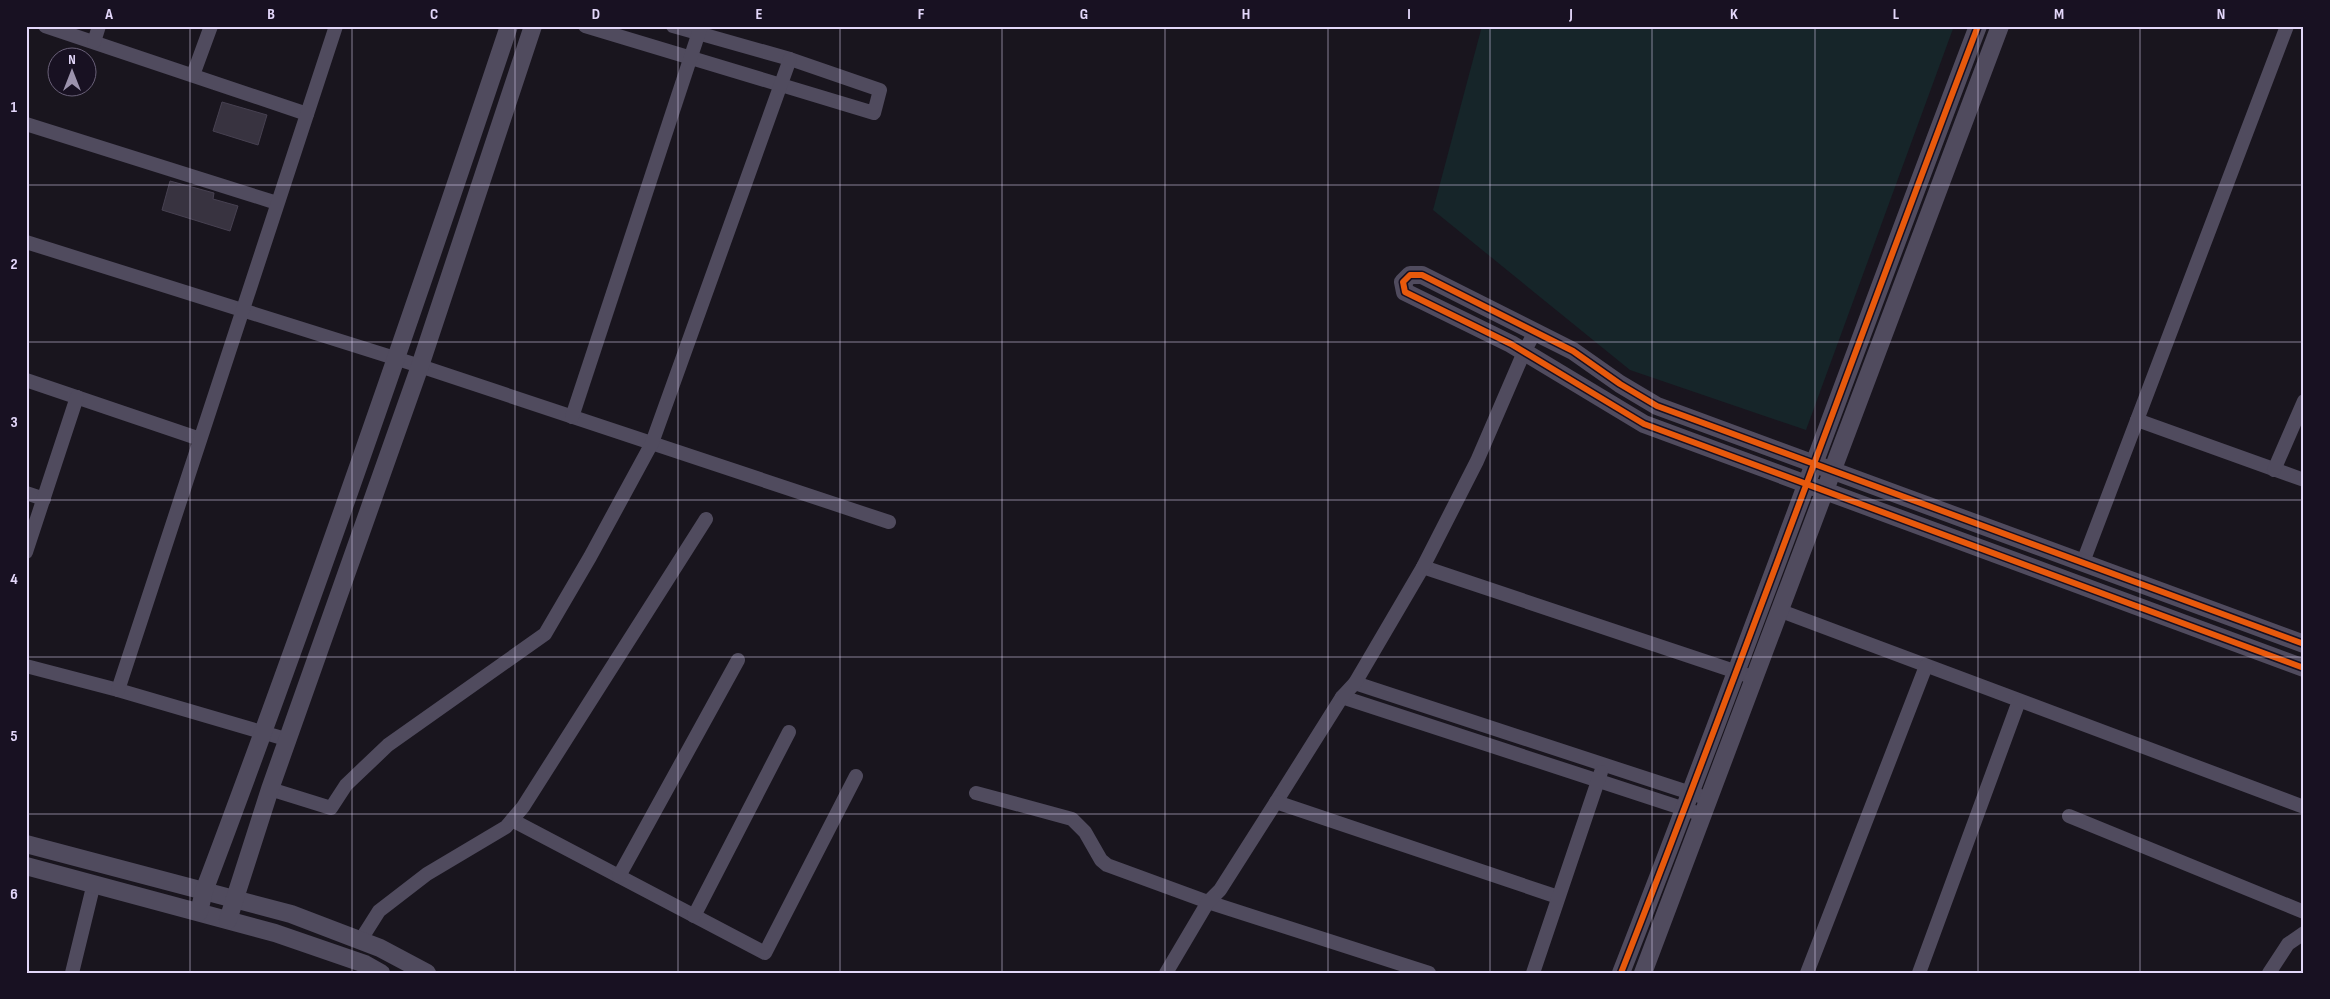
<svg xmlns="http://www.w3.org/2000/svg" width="2330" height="999" font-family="'Sofia Sans Condensed',sans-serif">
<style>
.green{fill:#162529}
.building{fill:#383340;stroke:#474151}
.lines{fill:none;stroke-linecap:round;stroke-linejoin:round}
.minor{stroke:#504b5e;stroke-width:14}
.tertiary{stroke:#504b5e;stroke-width:18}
.cycleway-casing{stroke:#181122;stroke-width:9}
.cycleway{stroke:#e8590c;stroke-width:6}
.grid{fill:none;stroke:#e3d7fa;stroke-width:1;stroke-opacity:0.55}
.neatline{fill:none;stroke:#e3d7fa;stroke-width:2}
.grid-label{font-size:16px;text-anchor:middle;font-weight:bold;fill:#e3d7fa}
</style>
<rect width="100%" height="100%" fill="#19151e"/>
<polygon class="green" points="1482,26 1954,26 1806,430 1630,370 1433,210"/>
<g class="building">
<polygon points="222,102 267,115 258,145 213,131"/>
<polygon points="170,181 214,193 213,199 238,206 230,231 162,210"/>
</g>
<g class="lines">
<g class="minor">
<polyline points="45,26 307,114"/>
<polyline points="585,26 874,113 880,90 790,59 673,26"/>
<polyline points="94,42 99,26"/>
<polyline points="193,75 211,26"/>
<polyline points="26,124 277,203"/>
<polyline points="26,242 420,366 889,522"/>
<polyline points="26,380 200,439"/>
<polyline points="572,417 701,26"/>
<polyline points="2137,420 2304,480"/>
<polyline points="2274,470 2304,401"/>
<polyline points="26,493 44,499"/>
<polyline points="26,552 77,397"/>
<polyline points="2083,562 2287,26"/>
<polyline points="1423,567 1755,678"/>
<polyline points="1781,611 2304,807"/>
<polyline points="26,666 118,690 289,740"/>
<polyline points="1355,683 1709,799"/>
<polyline points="118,690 336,26"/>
<polyline points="1342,697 1703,815"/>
<polyline points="270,789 331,808 346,785 388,745 545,634 590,557 652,443 790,59"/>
<polyline points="976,793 1072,819 1085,832 1101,860 1107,865 1208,902 1429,973"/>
<polyline points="1276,802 1342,697 1355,683 1423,567 1477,461 1524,352 1535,332"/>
<polyline points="2069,816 2304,912"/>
<polyline points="512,820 765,953 856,776"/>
<polyline points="619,876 738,660"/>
<polyline points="694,916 789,732"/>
<polyline points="360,941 379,911 427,874 506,827 523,807 706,519"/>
<polyline points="72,973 94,883"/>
<polyline points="1166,973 1208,902 1220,890 1276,802 1558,897"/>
<polyline points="1533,973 1601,772"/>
<polyline points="1807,973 1926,666"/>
<polyline points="1919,973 2019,701"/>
<polyline points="2269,973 2288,944 2304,933"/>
</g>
<g class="tertiary">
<polyline points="2304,644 1657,406 1620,384 1573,351 1422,275 1410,275 1403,282 1405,292 1511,344 1644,424 2304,668"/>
<polyline points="26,844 291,914 380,948 427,973"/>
<polyline points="26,866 275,933 365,964 381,973"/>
<path d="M199,912L204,891C312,605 412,316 509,26"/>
<polyline points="228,920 270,789 420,366 533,26"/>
<path d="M1621,973C1744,659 1858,341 1978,26"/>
<polyline points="1643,973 2000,26"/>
</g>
<g class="cycleway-casing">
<g id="cycleway">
<polyline points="2304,644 1657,406 1620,384 1573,351 1422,275 1410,275 1403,282 1405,292 1511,344 1644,424 2304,668"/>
<path d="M1621,973C1744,659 1858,341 1978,26"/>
</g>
</g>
<use href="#cycleway" class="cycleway"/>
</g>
<path class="grid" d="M190,26V973M352,26V973M515,26V973M678,26V973M840,26V973M1002,26V973M1165,26V973M1328,26V973M1490,26V973M1652,26V973M1815,26V973M1978,26V973M2140,26V973M26,185H2304M26,342H2304M26,500H2304M26,657H2304M26,814H2304"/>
<rect width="2330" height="999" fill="none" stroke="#181122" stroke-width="55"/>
<g transform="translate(72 72)"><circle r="24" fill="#181122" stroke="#696078"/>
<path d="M0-4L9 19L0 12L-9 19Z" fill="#9c93ad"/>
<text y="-8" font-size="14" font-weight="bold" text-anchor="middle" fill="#e3d7fa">N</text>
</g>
<rect x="28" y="28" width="2274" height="944" class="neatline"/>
<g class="grid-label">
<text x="109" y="19">A</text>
<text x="271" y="19">B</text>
<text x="434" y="19">C</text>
<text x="596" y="19">D</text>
<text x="759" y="19">E</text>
<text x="921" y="19">F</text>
<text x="1084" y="19">G</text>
<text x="1246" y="19">H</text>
<text x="1409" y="19">I</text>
<text x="1571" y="19">J</text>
<text x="1734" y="19">K</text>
<text x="1896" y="19">L</text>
<text x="2059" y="19">M</text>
<text x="2221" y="19">N</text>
<text x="14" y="112">1</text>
<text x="14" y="269">2</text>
<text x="14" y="427">3</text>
<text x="14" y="584">4</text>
<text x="14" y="741">5</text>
<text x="14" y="899">6</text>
</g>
</svg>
